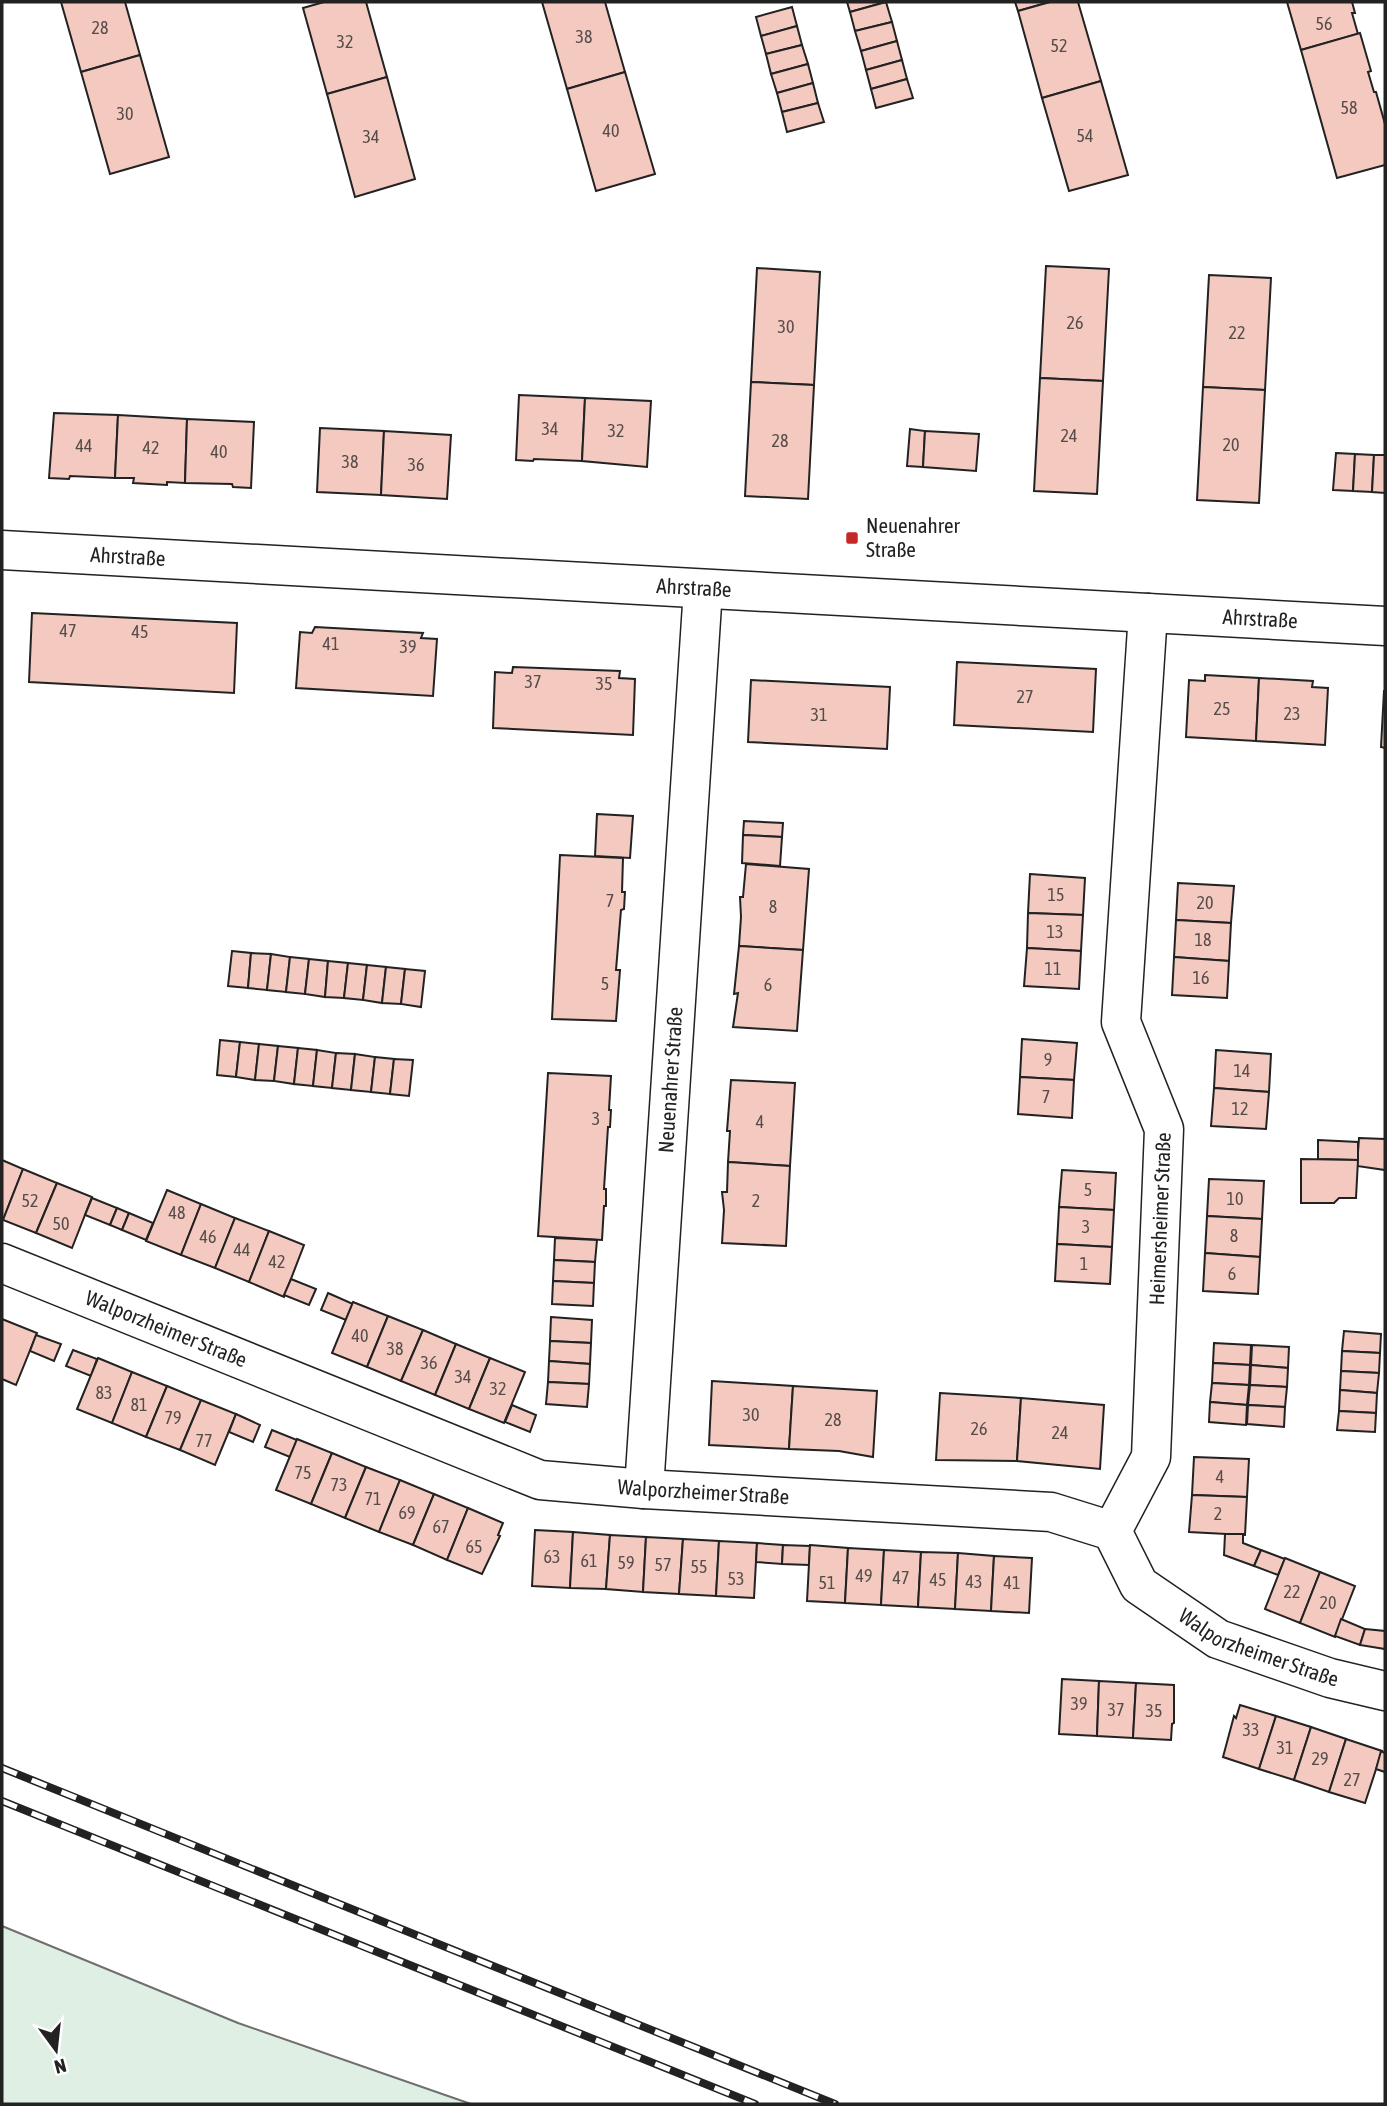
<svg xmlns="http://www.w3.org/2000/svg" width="1387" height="2106" font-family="'Asap Condensed',sans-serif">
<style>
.green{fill:#e0efe3;stroke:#6f6f6f;stroke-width:2}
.building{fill:#f3c9c0;stroke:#222;stroke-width:2}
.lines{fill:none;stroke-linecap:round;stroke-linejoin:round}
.minor-casing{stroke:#222;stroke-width:41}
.tertiary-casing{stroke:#222;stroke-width:41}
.minor{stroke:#fff;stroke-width:38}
.tertiary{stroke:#fff;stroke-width:38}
.rail-casing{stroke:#222;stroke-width:8}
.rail{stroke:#fff;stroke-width:5;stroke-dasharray:16;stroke-linecap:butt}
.poi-dot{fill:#c62828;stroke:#fff;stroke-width:2.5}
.labels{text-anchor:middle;stroke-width:5;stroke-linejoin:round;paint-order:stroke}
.number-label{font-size:18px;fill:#564c4a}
.poi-label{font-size:21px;fill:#222;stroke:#fff;text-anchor:start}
.street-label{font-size:21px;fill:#222;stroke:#fff}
</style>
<rect width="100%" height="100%" fill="#fff"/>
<polygon class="green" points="2,1926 238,2023 471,2104 2,2104"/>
<g class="building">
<polygon points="61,2 125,2 140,55 81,72"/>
<polygon points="324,2 366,2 387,77 327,94 303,8"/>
<polygon points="542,2 605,2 625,72 567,89"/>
<polygon points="847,2 886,2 850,12"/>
<polygon points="886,2 892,22 855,31 850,12"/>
<polygon points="1015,2 1050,2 1018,11"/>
<polygon points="1050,2 1078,2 1101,81 1042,98 1018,11"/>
<polygon points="1287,2 1352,2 1355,13 1352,13 1358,34 1301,50"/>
<polygon points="792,7 797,26 761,36 756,17"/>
<polygon points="892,22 897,41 861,51 855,31"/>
<polygon points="797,26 802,45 766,54 761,36"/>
<polygon points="1360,33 1371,71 1368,72 1374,92 1376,92 1385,124 1385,165 1337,178 1301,50"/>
<polygon points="897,41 902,60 866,70 861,51"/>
<polygon points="802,45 808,64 771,74 766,54"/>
<polygon points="140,55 169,157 110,174 81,72"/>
<polygon points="902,60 907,79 871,89 866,70"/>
<polygon points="808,64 813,83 777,93 771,74"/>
<polygon points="625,72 655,174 596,191 567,89"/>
<polygon points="387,77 415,179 355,197 327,94"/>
<polygon points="907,79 913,98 876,108 871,89"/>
<polygon points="1101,81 1128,175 1069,191 1042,98"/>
<polygon points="813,83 818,103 782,112 777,93"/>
<polygon points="818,103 824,122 787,132 782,112"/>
<polygon points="1046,266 1109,269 1103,381 1040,378"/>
<polygon points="757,268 820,272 814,385 751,382"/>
<polygon points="1209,275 1271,278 1265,390 1203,387"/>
<polygon points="1040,378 1103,381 1097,494 1034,491"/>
<polygon points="751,382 814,385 808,499 745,496"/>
<polygon points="1203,387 1265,390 1259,503 1197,500"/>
<polygon points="519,395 585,398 582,461 534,459 533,461 516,460"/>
<polygon points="585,398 651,401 647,467 582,461"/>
<polygon points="54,413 118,415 115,478 70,476 69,479 49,478"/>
<polygon points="118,415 187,419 185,483 167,482 167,485 133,483 134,478 115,478"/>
<polygon points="187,419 254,422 251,488 233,487 232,484 185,483"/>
<polygon points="320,428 384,431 381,495 317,492"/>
<polygon points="910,429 925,431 923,467 907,466"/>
<polygon points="384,431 451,435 447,499 381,495"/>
<polygon points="925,431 979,434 976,471 923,467"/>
<polygon points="1336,453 1355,454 1353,491 1333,490"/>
<polygon points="1355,454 1374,455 1372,492 1353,491"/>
<polygon points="1374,455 1385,455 1385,493 1372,492"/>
<polygon points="32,613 237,623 234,693 29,682"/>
<polygon points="315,627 423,633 421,638 437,639 433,696 296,688 300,632 312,633"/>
<polygon points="957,662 1096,669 1093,732 954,725"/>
<polygon points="513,667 620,671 619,678 635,679 633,735 493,728 495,672 512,673"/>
<polygon points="1205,675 1259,678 1256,741 1186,737 1189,680 1205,681"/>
<polygon points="1259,678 1313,681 1312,687 1328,688 1325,745 1256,741"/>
<polygon points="751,680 890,687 887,749 748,742"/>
<polygon points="1384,691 1385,691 1385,748 1381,747"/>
<polygon points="597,814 633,816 630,858 595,856"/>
<polygon points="744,821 783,823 782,837 743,835"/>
<polygon points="743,835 782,837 780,866 742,863"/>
<polygon points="560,855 623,858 622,892 625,892 624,909 621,910 616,970 620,970 616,1021 552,1019"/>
<polygon points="746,864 809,869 803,950 739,946 741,917 740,897 743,897"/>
<polygon points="1030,874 1085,878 1083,915 1028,913"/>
<polygon points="1178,883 1234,886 1231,923 1176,920"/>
<polygon points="1028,913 1083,915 1081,951 1027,948"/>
<polygon points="1176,920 1231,923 1229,961 1174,957"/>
<polygon points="739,946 803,950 797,1031 733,1027 738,993 734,994"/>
<polygon points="1027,948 1081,951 1079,989 1024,986"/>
<polygon points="232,951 251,953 248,988 228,986"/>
<polygon points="251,953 271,954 267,990 248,988"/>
<polygon points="271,954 290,957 286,992 267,990"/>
<polygon points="290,957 309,959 305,994 286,992"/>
<polygon points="1174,957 1229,961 1227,998 1172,995"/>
<polygon points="309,959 328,961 325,997 305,994"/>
<polygon points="328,961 348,963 344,998 325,997"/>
<polygon points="348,963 367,965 363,1000 344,998"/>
<polygon points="367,965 386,967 382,1003 363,1000"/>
<polygon points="386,967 405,969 401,1004 382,1003"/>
<polygon points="405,969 425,971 421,1007 401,1004"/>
<polygon points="1022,1039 1077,1043 1074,1080 1020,1077"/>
<polygon points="220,1040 240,1042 236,1077 217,1075"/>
<polygon points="240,1042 259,1044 255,1080 236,1077"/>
<polygon points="259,1044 278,1046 274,1081 255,1080"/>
<polygon points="278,1046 298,1048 294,1084 274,1081"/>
<polygon points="298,1048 317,1050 313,1086 294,1084"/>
<polygon points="317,1050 336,1053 332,1088 313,1086"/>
<polygon points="1216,1050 1271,1054 1269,1092 1214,1088"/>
<polygon points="336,1053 355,1054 351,1090 332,1088"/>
<polygon points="355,1054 375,1057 371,1092 351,1090"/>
<polygon points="375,1057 394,1059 390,1094 371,1092"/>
<polygon points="394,1059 413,1060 409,1096 390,1094"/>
<polygon points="548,1073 611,1076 609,1110 611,1110 610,1127 608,1127 604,1189 606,1189 606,1206 604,1206 602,1240 538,1236"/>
<polygon points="1020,1077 1074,1080 1072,1118 1018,1114"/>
<polygon points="731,1080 795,1083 790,1166 728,1162 730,1131 727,1131"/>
<polygon points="1214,1088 1269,1092 1266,1129 1211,1126"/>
<polygon points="1359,1138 1385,1139 1385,1170 1357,1166"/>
<polygon points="1318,1140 1358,1142 1358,1160 1318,1159"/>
<polygon points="1301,1159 1358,1160 1356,1198 1339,1198 1334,1203 1301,1203"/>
<polygon points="2,1160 23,1169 3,1220 2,1220"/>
<polygon points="728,1162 790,1166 786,1246 722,1243 724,1210 722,1192 727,1192"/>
<polygon points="23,1169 57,1183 36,1233 3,1220"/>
<polygon points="1062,1170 1116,1173 1114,1210 1059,1207"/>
<polygon points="1209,1179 1264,1181 1262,1219 1207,1216"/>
<polygon points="57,1183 92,1197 72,1248 36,1233"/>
<polygon points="167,1190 201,1204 181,1255 146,1241"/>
<polygon points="92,1198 117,1208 110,1225 85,1215"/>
<polygon points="201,1204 235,1218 215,1268 181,1255"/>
<polygon points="1059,1207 1114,1210 1112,1247 1057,1244"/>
<polygon points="117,1208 129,1213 122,1230 110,1225"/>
<polygon points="129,1213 153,1223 146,1240 122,1230"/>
<polygon points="1207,1216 1262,1219 1260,1257 1205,1253"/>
<polygon points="235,1218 269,1231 249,1282 215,1268"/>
<polygon points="269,1231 304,1245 284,1297 249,1282"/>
<polygon points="555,1238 597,1240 595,1262 554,1260"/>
<polygon points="1057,1244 1112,1247 1110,1284 1055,1281"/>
<polygon points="1205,1253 1260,1257 1258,1294 1203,1291"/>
<polygon points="554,1260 595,1262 594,1283 553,1281"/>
<polygon points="291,1279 316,1289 309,1305 284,1295"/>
<polygon points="553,1281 594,1283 593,1306 552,1304"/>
<polygon points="328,1293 353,1304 346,1320 321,1310"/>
<polygon points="353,1302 388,1316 367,1367 332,1353"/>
<polygon points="388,1316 423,1330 401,1381 367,1367"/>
<polygon points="551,1317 592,1320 591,1343 550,1341"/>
<polygon points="2,1319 37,1333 16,1385 2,1379"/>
<polygon points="423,1330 456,1344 435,1395 401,1381"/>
<polygon points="1344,1331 1381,1334 1380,1353 1342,1351"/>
<polygon points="36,1335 61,1344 54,1361 30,1351"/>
<polygon points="550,1341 591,1343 590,1364 549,1361"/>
<polygon points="1214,1343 1251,1345 1250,1365 1213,1363"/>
<polygon points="456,1344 490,1358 469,1409 435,1395"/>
<polygon points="1252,1345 1289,1347 1288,1368 1251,1365"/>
<polygon points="73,1350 97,1359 91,1376 66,1366"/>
<polygon points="1342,1351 1380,1353 1379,1373 1341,1371"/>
<polygon points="98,1358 132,1372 112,1423 77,1409"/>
<polygon points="490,1358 525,1372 504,1423 469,1409"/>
<polygon points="549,1361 590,1364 589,1384 548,1382"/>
<polygon points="1213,1363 1250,1365 1249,1385 1212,1383"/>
<polygon points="1251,1365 1288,1368 1287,1387 1250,1385"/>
<polygon points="1341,1371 1379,1373 1377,1393 1340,1390"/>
<polygon points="132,1372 167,1386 146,1437 112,1423"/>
<polygon points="712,1381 793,1386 789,1449 709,1445"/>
<polygon points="548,1382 589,1384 587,1407 546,1404"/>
<polygon points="1212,1383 1249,1385 1247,1405 1210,1402"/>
<polygon points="1250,1385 1287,1387 1285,1407 1248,1405"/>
<polygon points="167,1386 201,1400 180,1450 146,1437"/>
<polygon points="793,1386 877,1391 873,1457 839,1451 789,1449"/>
<polygon points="1340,1390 1377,1393 1376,1413 1339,1411"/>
<polygon points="940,1393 1021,1398 1017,1461 936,1460"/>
<polygon points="1021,1398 1104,1405 1100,1469 1017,1461"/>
<polygon points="201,1400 236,1414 215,1465 180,1450"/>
<polygon points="1210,1402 1247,1405 1246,1425 1209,1422"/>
<polygon points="512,1405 536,1415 530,1432 505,1422"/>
<polygon points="1248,1405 1285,1407 1284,1427 1247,1424"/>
<polygon points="1339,1411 1376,1413 1375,1432 1337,1430"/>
<polygon points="236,1414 260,1425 253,1442 229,1432"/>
<polygon points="272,1430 297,1440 290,1457 265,1447"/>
<polygon points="297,1439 332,1453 311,1504 276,1490"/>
<polygon points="332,1453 366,1467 345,1518 311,1504"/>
<polygon points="1194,1457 1249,1459 1247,1497 1192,1495"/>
<polygon points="366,1467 400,1480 379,1532 345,1518"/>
<polygon points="400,1480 434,1494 413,1545 379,1532"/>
<polygon points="434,1494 468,1508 447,1560 413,1545"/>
<polygon points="1192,1495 1247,1497 1245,1535 1189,1532"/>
<polygon points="468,1508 503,1523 498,1535 500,1536 482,1574 447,1560"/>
<polygon points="535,1530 573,1532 570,1588 532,1586"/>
<polygon points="573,1532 610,1535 606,1589 570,1588"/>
<polygon points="1225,1534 1243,1534 1243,1543 1261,1550 1254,1566 1224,1555"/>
<polygon points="610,1535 646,1537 643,1592 606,1589"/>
<polygon points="646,1537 683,1539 679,1594 643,1592"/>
<polygon points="683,1539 719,1541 716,1596 679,1594"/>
<polygon points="719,1541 757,1543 754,1598 716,1596"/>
<polygon points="757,1543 783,1545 782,1564 756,1562"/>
<polygon points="783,1545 810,1546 809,1565 782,1564"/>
<polygon points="810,1545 848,1548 845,1603 807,1601"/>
<polygon points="848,1548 884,1550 881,1605 845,1603"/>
<polygon points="884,1550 921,1552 918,1607 881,1605"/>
<polygon points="1261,1550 1285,1559 1278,1575 1254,1566"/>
<polygon points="921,1552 958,1553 955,1609 918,1607"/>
<polygon points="958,1553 994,1556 991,1611 955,1609"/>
<polygon points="994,1556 1032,1558 1029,1613 991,1611"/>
<polygon points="1285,1558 1320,1572 1300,1623 1265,1609"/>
<polygon points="1320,1572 1355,1586 1335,1637 1300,1623"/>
<polygon points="1341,1619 1365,1629 1360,1645 1335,1636"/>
<polygon points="1365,1629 1385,1631 1385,1649 1360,1645"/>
<polygon points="1062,1679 1099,1681 1097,1736 1059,1734"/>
<polygon points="1099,1681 1136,1683 1133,1738 1097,1736"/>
<polygon points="1136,1683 1174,1685 1174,1723 1172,1724 1171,1740 1133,1738"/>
<polygon points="1240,1705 1276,1716 1259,1769 1223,1757 1234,1716 1236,1718"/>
<polygon points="1276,1716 1311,1727 1294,1780 1259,1769"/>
<polygon points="1311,1727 1346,1739 1329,1792 1294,1780"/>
<polygon points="1346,1739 1382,1751 1365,1803 1329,1792"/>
<polygon points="1381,1751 1385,1753 1385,1772 1376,1769"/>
</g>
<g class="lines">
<g class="minor-casing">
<g id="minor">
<path id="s1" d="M2,1263L540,1480L644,1489L1051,1512L1112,1531L1139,1585L1218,1639L1330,1678L1385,1691"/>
<path id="s2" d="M644,1489L703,589"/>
<path id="s3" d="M1112,1531L1151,1457L1164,1129L1121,1022L1148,613"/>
</g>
</g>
<g class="tertiary-casing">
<g id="tertiary">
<path id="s4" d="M2,550L1385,626"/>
</g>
</g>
<use href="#minor" class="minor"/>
<use href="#tertiary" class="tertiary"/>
<g class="rail-casing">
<g id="rail">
<polyline points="2,1768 835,2104"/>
<polyline points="2,1801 755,2104"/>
</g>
</g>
<use href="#rail" class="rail"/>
</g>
<rect class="poi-dot" x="845" y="531" width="14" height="14" rx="3.5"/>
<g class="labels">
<g class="number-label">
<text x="1324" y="30">56</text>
<text x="100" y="34">28</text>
<text x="584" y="43">38</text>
<text x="345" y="48">32</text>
<text x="1059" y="52">52</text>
<text x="1349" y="114">58</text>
<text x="125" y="120">30</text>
<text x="611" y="137">40</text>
<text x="1085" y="142">54</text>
<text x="371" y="143">34</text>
<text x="1075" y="329">26</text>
<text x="786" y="333">30</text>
<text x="1237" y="339">22</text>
<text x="550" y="435">34</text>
<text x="616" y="437">32</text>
<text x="1069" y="442">24</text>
<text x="780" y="447">28</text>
<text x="1231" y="451">20</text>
<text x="84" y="452">44</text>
<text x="151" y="454">42</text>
<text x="219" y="458">40</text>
<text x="350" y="468">38</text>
<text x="416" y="471">36</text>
<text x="68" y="637">47</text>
<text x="140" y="638">45</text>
<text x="331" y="650">41</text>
<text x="408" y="653">39</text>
<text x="533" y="688">37</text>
<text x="604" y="690">35</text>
<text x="1025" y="703">27</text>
<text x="1222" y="715">25</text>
<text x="1292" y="720">23</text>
<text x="819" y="721">31</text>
<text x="1056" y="901">15</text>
<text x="610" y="907">7</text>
<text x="1205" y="909">20</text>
<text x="773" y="913">8</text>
<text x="1055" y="938">13</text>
<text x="1203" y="946">18</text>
<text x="1053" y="975">11</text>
<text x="1201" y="984">16</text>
<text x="605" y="990">5</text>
<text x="768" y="991">6</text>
<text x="1048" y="1066">9</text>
<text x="1242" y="1077">14</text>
<text x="1046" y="1103">7</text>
<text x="1240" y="1115">12</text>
<text x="596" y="1125">3</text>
<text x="760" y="1128">4</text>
<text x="1088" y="1196">5</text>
<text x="1235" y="1205">10</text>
<text x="30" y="1207">52</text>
<text x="756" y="1207">2</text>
<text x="177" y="1219">48</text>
<text x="61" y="1230">50</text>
<text x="1086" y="1233">3</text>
<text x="1234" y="1242">8</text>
<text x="208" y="1243">46</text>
<text x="242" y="1256">44</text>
<text x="277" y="1268">42</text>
<text x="1084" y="1270">1</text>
<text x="1232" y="1280">6</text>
<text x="360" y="1342">40</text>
<text x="395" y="1355">38</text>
<text x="429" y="1369">36</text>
<text x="463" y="1383">34</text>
<text x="498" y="1395">32</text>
<text x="104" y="1399">83</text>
<text x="139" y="1411">81</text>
<text x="751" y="1421">30</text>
<text x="173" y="1424">79</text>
<text x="833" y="1426">28</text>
<text x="979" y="1435">26</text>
<text x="1060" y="1439">24</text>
<text x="204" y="1447">77</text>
<text x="303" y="1479">75</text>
<text x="1220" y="1483">4</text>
<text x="339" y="1491">73</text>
<text x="373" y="1505">71</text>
<text x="407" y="1519">69</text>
<text x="1218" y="1520">2</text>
<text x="441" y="1533">67</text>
<text x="474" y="1553">65</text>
<text x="552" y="1563">63</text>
<text x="589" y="1567">61</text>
<text x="626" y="1569">59</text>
<text x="663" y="1571">57</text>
<text x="699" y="1573">55</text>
<text x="864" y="1582">49</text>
<text x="901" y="1584">47</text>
<text x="736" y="1585">53</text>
<text x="938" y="1586">45</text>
<text x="974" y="1588">43</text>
<text x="827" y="1589">51</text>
<text x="1012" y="1589">41</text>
<text x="1292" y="1598">22</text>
<text x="1328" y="1609">20</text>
<text x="1079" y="1710">39</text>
<text x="1116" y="1716">37</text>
<text x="1154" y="1717">35</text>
<text x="1251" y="1736">33</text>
<text x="1285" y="1754">31</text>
<text x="1320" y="1765">29</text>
<text x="1352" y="1786">27</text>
</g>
<g class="poi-label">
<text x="866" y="533">Neuenahrer<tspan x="866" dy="24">Straße</tspan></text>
</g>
<g class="street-label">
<text dy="7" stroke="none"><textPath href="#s4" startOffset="126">Ahrstraße</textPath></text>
<text dy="7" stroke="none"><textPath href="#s4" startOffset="693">Ahrstraße</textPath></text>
<text dy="7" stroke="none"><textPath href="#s4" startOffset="1260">Ahrstraße</textPath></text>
<text dy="7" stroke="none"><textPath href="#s2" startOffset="410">Neuenahrer Straße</textPath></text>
<text dy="7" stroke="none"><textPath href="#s3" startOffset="322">Heimersheimer Straße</textPath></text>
<text dy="7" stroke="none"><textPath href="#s1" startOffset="177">Walporzheimer Straße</textPath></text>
<text dy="7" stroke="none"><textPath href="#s1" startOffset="744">Walporzheimer Straße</textPath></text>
<text dy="7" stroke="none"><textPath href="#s1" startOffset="1353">Walporzheimer Straße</textPath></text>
</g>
</g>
<rect width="1387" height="2106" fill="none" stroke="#222222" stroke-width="7"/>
<g transform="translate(56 2050) rotate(165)" stroke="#ffffff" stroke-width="5" paint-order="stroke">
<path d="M0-5L12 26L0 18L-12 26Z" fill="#222222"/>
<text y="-10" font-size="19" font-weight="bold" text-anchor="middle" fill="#222222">N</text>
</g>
</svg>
